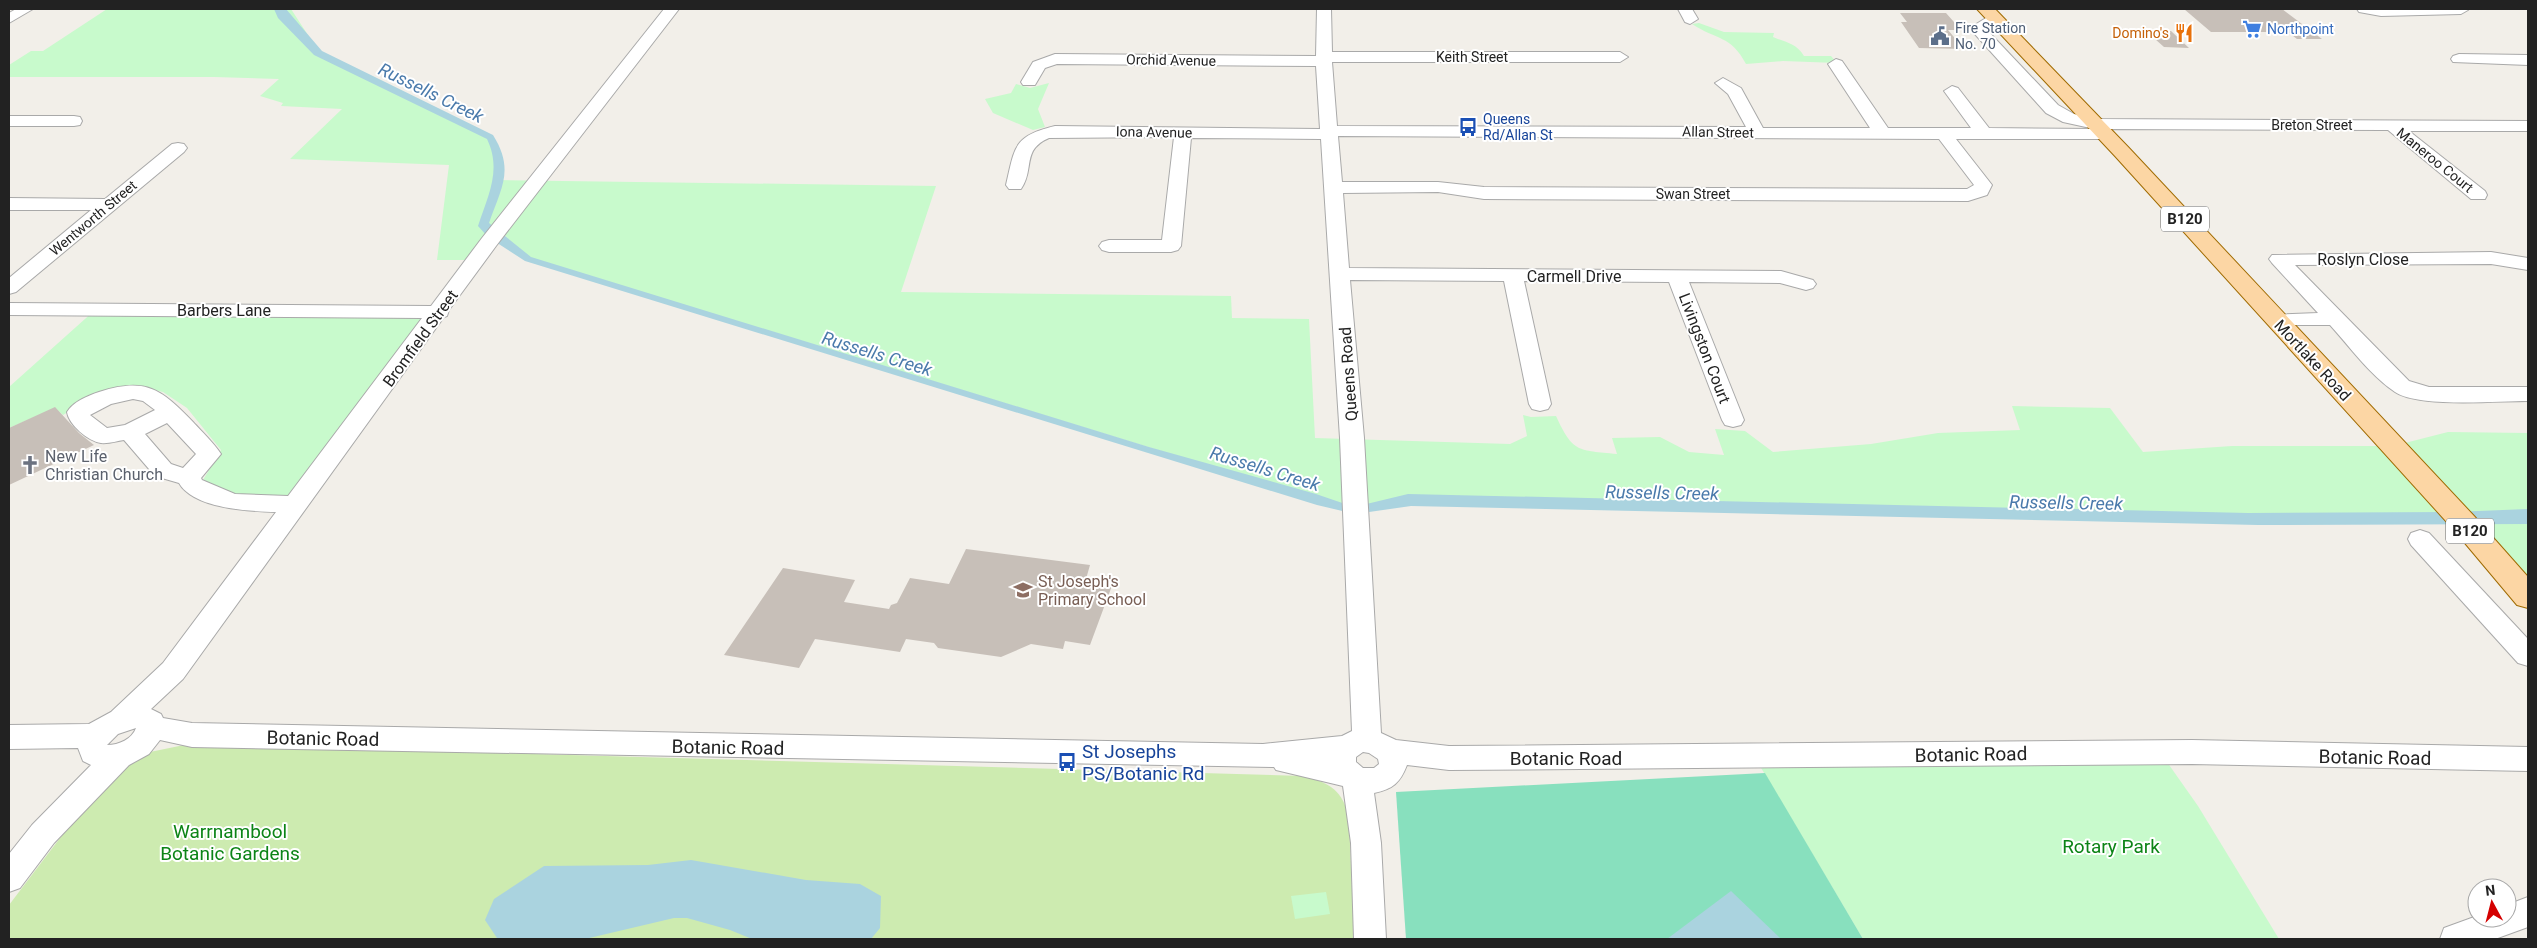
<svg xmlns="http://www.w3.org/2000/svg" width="2537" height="948" font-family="Roboto,sans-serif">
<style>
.grass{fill:#cdebb0}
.park{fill:#c8facc}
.pitch{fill:#88e0be}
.water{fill:#aad3df}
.building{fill:#c7bfb8}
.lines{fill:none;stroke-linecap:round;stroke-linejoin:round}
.minor-casing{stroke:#a9a9a9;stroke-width:2}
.major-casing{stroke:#a06b00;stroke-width:2}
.minor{fill:#fff;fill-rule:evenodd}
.major{fill:#fcd6a4;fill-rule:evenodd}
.labels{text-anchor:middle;stroke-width:4;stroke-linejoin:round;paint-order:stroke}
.far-service-label{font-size:14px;fill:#4e5e75;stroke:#fff;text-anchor:start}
.far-shop-label{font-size:14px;fill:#366cbe;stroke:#fff;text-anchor:start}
.far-food-label{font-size:14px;fill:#c56008;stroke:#fff;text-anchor:end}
.far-street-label{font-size:14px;fill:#222;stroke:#fff}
.far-transit-label{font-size:14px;fill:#164399;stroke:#fff;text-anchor:start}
.shield{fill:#fff;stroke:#646464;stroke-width:1}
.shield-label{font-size:15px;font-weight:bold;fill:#222}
.street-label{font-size:16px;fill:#222;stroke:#fff}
.worship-label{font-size:16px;fill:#5b616d;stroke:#fff;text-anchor:start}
.education-label{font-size:16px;fill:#785e54;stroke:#fff;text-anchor:start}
.water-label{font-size:18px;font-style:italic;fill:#4a7aab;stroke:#fff}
.near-street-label{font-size:19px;fill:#222;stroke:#fff}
.near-transit-label{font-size:19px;fill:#164399;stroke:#fff;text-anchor:start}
.near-park-label{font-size:19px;fill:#0c8416;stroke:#fff}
</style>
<rect width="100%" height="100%" fill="#f2efe9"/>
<path class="grass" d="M189,744L1303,776C1330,783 1343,790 1349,819L1354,939H9V905L108,775L150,752Z"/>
<g class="park">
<path d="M107,9H291L319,52L490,136L498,180L936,186L901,292L1231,296L1232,318L1309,319L1315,438L1510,444L1527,436L1523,415L1531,417L1556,416C1573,453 1578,450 1617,454L1612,438L1660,437L1689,452L1724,455L1715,429L1745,431L1773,452L1871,444L1938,433L2020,430L2012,406L2110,408L2143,452L2232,446H2393L2448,432L2528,433V597L2459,518L1409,501L1355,510L528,258L499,230L476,260H437L449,165L290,159L342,109L281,106L283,103L260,96L279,79L214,77H9V65L31,51H43Z"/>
<path d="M1699,23L1724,32L1774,33L1773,37C1786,43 1795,42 1804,56H1831L1837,63L1783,61L1746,64C1731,35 1716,40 1692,24Z"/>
<polygon points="1049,83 1038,109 1045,127 1033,130 993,113 985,99 1011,93 1016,84 1030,88"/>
<polygon points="95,310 440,312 302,497 226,496 203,480 221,450 187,408 163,392 135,386 94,396 63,415 55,408 9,428 9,387"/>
<polygon points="2160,752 2198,806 2279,939 1863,939 1754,756"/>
<polygon points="1326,892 1330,914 1295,919 1291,896"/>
</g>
<polygon class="pitch" points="1765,773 1863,939 1406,939 1396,792"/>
<g class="water">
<path d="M274,9H286L322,51L493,135C515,170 501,188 489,223L531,257L1149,447L1316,494L1354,507L1408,494L2248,513L2453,512L2528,509V524L2258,525L1411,506L1355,514L1317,505L525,261L488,237L478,226C488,195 502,170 487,139L314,55L278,18Z"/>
<polygon points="691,860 806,880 860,884 881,896 880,928 871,939 752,939 730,930 687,918 674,918 585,939 500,939 497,938 485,920 494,899 544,866 648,865"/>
<polygon points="1731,891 1781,939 1667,939"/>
</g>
<g class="building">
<polygon points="2184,9 2282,9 2322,39 2297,39 2288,32 2211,32"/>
<polygon points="1900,13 1946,13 1961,30 1948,30 1964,49 1919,48 1901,22 1907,22"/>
<polygon points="2146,31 2171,31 2189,48 2164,47"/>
<polygon points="55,407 79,433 94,445 9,485 9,428"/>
<polygon points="966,549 1090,565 1086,579 1113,583 1090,645 1065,641 1063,649 1031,644 1001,657 938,648 934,643 906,639 900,652 815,639 799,668 724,655 783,568 855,580 844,602 889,609 891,605 897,603 910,578 949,584"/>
</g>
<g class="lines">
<g class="minor-casing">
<g id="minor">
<polygon points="16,9 33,9 9,23 9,13"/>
<path d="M664,9H679L496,246L449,310L447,316L444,317L183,679L151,709L161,714L163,718L192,723L1263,744L1342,736L1352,731L1340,438L1321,139L1191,138L1181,246L1178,250L1171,252H1109L1102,250L1099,246L1102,242L1109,240H1162L1174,137L1049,138C1021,150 1035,169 1021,189H1009L1006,185C1015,147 1013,136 1055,126L1320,129L1316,66L1057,64L1045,68L1035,85H1023L1021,82L1033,62L1055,54L1316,56L1317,9H1331L1332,52H1620L1628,57L1620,62H1332L1337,126L1746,127L1728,94L1715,83L1723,78L1741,88L1763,128H1870L1828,64L1836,59L1842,61L1888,128H1971L1944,91L1952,86L1958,88L1989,128L2095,129L2063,122L2046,113L1973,32L1970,29L1973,26L1994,13L2001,17L1987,30L2058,105L2074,114L2096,119L2528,121V131H2409L2485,191L2487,195L2485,199H2471L2388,130L2107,129L2115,134L2112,138L2106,139H1956L1992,185L1987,195L1968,201L1484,199L1438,192L1343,193L1349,268L1781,271L1813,280L1816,284L1813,288L1806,290L1780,283L1689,282L1744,420L1741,425L1733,427L1725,425L1722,420L1669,282L1524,281L1551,404L1548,409L1540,411L1532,409L1529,404L1504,281L1350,280L1364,438L1381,733L1396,740L1449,746L2192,740L2528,747V771L2192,764L1449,770L1407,765C1400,783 1393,789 1374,793L1381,843L1386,939H1354L1351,843L1343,786L1276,770L1274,767L192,747L160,740L149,754L129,765L54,843L20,888L9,892V854L32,825L91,765L83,761L78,748L9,749V725L89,724L111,712L163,663L276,512C249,511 194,509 179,483L155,476L124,440C117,441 108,444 101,443C88,441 69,425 67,412C73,402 87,396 99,392C146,377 161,389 193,422C202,432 213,442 221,454L201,478L202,480L235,494L288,496L422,318L9,315V303L431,306L482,238ZM1338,136L1939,139L1974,185L1967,189L1484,187L1438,182H1342ZM133,399L143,401L155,410L125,425L107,428L90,415L111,404ZM167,423L196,454L183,468L171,464L145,434ZM136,728C132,739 119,745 107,745L118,734ZM1363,752L1369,753L1378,759L1379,764L1374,768H1363L1356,762V757Z"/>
<polygon points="1678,9 1692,9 1698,19 1690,24 1685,22"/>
<polygon points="2357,9 2468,9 2468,10 2461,14 2381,16 2359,12"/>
<polygon points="2459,54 2528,55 2528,65 2453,62 2451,59 2453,56"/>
<polygon points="9,116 74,116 80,117 82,121 80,125 74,126 9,126"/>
<polygon points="178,143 184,144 187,148 184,152 16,292 9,294 9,278 91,210 9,210 9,198 105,199 172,144"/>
<path d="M2491,252L2528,258V270L2491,264L2295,265L2409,381L2429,387H2528V401C2497,401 2419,408 2395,392C2370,375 2350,347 2330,325H2275L2268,323L2265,319L2268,315L2318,313L2272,263L2269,259L2272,255Z"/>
<polygon points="2420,530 2429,533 2528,639 2528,666 2518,663 2411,545 2408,539 2411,533"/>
<polygon points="2528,897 2528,927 2495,939 2440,939 2444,928 2477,916 2507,918 2507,905"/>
</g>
</g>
<g class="major-casing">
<polygon id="major" points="1977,9 1995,9 2129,148 2474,516 2528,577 2528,608 2517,605 2454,530 2115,156"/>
</g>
<use href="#minor" class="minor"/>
<use href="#major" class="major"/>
</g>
<defs>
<g id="supermarket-bare" transform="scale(1.5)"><path d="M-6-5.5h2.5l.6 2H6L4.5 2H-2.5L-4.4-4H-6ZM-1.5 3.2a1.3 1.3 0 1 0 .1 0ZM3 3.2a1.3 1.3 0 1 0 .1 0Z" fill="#3f7fe0" stroke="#fff" stroke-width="2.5" paint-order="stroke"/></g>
<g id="restaurant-bare" transform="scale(1.5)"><path d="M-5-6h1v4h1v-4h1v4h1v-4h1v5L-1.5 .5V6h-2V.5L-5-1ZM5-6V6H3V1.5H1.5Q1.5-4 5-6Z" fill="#e8710a" stroke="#fff" stroke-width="2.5" paint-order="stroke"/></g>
<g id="civic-bare" transform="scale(1.5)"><path d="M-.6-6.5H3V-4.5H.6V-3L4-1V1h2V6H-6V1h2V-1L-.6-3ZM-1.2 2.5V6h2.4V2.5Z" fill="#5c6f8a" stroke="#fff" stroke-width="2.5" paint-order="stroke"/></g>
<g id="bus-bare" transform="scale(1.5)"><path d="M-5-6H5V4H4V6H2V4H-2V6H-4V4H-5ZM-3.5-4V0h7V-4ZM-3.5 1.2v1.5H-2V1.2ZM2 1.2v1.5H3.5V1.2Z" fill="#1a4fb4" stroke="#fff" stroke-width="2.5" paint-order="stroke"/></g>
<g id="church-bare" transform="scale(1.5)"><path d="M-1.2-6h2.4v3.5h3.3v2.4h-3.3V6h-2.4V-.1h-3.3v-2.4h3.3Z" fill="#6b7280" stroke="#fff" stroke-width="2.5" paint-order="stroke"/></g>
<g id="school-bare" transform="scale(1.5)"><path d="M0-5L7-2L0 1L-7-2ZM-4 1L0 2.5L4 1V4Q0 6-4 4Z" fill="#8d6e63" stroke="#fff" stroke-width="2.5" paint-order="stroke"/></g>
</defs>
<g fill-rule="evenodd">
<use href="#supermarket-bare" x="2252" y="29"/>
<use href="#restaurant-bare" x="2184" y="33"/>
<use href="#civic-bare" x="1940" y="36"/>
<use href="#bus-bare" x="1468" y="127"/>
<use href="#church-bare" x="30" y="465"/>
<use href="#school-bare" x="1023" y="590"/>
<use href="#bus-bare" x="1067" y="762"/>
</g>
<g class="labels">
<g class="far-service-label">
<text x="1955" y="33">Fire Station<tspan x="1955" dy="16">No. 70</tspan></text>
</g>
<g class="far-shop-label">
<text x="2267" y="34">Northpoint</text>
</g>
<g class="far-food-label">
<text x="2169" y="38">Domino's</text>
</g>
<g class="far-street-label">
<text x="1472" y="62">Keith Street</text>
<text transform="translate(1171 60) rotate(1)" y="5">Orchid Avenue</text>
<text x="2312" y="130">Breton Street</text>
<text transform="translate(1154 132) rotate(1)" y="5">Iona Avenue</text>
<text transform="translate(1718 132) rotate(1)" y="5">Allan Street</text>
<text transform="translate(2435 160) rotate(39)" y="5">Maneroo Court</text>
<text x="1693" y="199">Swan Street</text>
<text transform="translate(93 218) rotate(-40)" y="5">Wentworth Street</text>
</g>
<g class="far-transit-label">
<text x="1483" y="124">Queens<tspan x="1483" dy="16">Rd/Allan St</tspan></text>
</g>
<g class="shield">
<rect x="2161" y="206.5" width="48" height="25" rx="4"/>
<rect x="2446" y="518.5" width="48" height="25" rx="4"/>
</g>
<g class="shield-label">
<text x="2185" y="224">B120</text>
<text x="2470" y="536">B120</text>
</g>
<g class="street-label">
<text x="2363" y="265">Roslyn Close</text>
<text x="1574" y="282">Carmell Drive</text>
<text x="224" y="316">Barbers Lane</text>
<text transform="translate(420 338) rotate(-54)" y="6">Bromfield Street</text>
<text transform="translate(1705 348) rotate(69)" y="6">Livingston Court</text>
<text transform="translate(2313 360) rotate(47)" y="6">Mortlake Road</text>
<text transform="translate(1348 374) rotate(-94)" y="6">Queens Road</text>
</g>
<g class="worship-label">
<text x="45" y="462">New Life<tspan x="45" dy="18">Christian Church</tspan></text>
</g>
<g class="education-label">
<text x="1038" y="587">St Joseph's<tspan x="1038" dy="18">Primary School</tspan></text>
</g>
<g class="water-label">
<text transform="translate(431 93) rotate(26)" y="6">Russells Creek</text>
<text transform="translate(877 354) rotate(17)" y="6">Russells Creek</text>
<text transform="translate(1265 469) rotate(17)" y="6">Russells Creek</text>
<text transform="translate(1662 493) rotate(1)" y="6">Russells Creek</text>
<text transform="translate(2066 503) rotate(1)" y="6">Russells Creek</text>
</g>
<g class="near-street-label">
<text transform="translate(323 738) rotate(1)" y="7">Botanic Road</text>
<text transform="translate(728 747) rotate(1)" y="7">Botanic Road</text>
<text transform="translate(1971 754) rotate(-1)" y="7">Botanic Road</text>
<text transform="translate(2375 757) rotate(1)" y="7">Botanic Road</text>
<text x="1566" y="765">Botanic Road</text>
</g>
<g class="near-transit-label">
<text x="1082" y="758">St Josephs<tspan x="1082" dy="22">PS/Botanic Rd</tspan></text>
</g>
<g class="near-park-label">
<text x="230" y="838">Warrnambool<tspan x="230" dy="22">Botanic Gardens</tspan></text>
<text x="2111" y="853">Rotary Park</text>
</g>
</g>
<rect width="2537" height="948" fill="none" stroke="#222222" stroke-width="20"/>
<g transform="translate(2492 903) rotate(353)"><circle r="24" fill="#ffffff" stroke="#a7a7a7"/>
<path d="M0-4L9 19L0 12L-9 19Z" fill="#d40000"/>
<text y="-8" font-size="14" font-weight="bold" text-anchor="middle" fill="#222222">N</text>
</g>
</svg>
